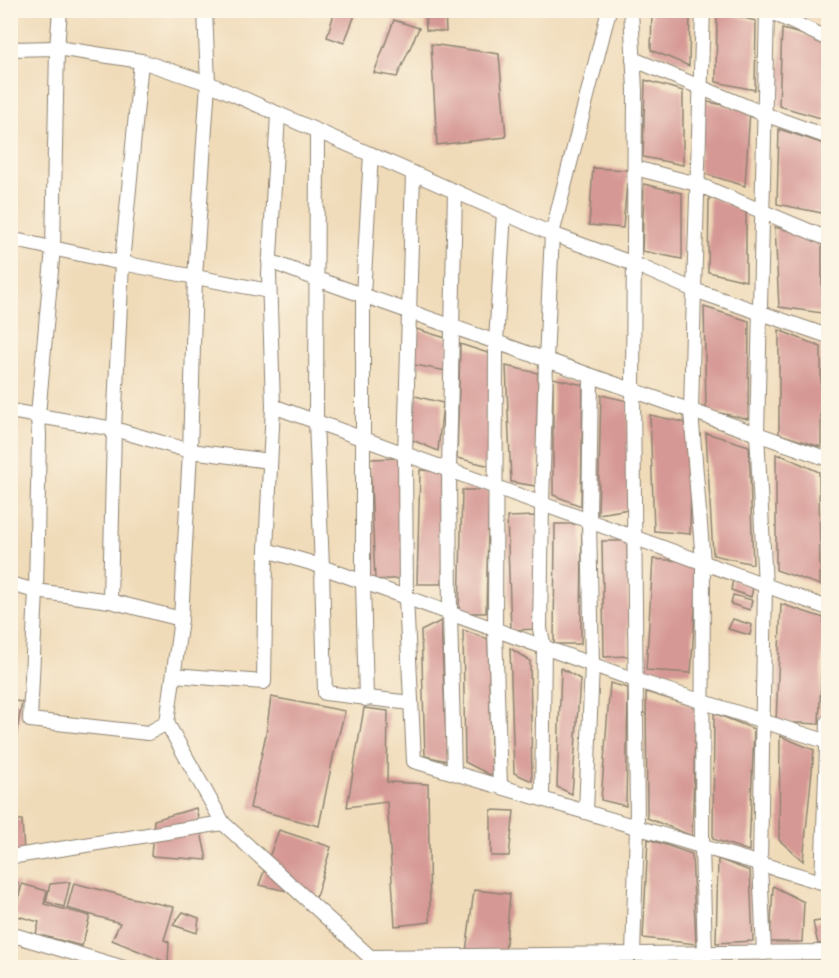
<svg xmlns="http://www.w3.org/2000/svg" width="839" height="978" font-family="Itim,sans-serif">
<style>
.building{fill:#d69894}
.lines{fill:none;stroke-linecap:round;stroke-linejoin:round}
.minor-casing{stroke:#8e8372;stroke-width:16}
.minor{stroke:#fff;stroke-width:14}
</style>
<rect width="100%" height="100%" fill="#fcf5e5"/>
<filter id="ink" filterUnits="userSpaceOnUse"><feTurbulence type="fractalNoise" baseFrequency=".0167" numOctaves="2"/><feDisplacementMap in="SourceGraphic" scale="12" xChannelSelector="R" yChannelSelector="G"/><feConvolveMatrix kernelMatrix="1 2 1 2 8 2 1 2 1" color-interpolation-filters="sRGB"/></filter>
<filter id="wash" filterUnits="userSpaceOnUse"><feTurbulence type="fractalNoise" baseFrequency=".008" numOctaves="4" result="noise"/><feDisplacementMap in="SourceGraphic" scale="24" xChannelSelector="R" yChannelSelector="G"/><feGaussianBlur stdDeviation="1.35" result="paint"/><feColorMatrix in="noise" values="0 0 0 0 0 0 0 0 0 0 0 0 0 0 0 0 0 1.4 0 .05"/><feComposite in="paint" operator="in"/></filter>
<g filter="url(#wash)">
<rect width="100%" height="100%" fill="#f0dbb9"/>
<g id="blocks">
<g class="building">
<polygon points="335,10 357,10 344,43 327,37"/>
<polygon points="425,10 445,10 446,32 426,30"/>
<polygon points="652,10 690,10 689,66 651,50"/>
<polygon points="717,11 756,21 755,90 716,82"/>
<polygon points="394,20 419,28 397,77 374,73"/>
<polygon points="782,29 827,41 824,119 779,106"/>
<polygon points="431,44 499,54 506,137 437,145"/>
<polygon points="645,80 683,91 683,165 643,157"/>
<polygon points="702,101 750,110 745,186 699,172"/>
<polygon points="779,129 827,145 822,213 777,204"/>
<polygon points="593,168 628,170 623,228 589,225"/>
<polygon points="644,184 682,193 682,259 642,251"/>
<polygon points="709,197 746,211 746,281 708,272"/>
<polygon points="775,227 822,239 822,313 779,307"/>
<polygon points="704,307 749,321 748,419 706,410"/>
<polygon points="413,328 449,339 447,371 409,364"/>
<polygon points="779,330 821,347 821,447 779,434"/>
<polygon points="460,344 491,354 490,466 457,458"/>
<polygon points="506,366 538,373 536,486 511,482"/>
<polygon points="553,378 583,385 581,506 553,495"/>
<polygon points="411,395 443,403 438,451 410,439"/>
<polygon points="601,395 628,401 629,509 598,514"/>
<polygon points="650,415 692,424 690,534 654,531"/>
<polygon points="706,433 749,446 753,564 713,555"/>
<polygon points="776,454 781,456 781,455 819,472 820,585 776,570"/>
<polygon points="401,458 406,578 375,580 370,459"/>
<polygon points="420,470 446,472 442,584 417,584"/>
<polygon points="462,490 489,490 486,613 459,613"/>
<polygon points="537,516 540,629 511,630 507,517"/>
<polygon points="555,524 582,524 581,644 554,644"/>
<polygon points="602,541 627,541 629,656 604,657"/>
<polygon points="653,559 698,562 691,673 646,670"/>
<polygon points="733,579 753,588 751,597 731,590"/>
<polygon points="733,595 752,600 750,610 731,604"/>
<polygon points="781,604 824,618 819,724 776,722"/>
<polygon points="733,619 752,625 750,635 728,629"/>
<polygon points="441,621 447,761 425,756 421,631"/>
<polygon points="463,630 488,639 492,776 465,762"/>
<polygon points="510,648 530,661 532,781 514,773"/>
<polygon points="561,668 580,679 572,794 557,787"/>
<polygon points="610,683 628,688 626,806 601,800"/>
<polygon points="646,692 696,707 692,836 647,818"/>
<polygon points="271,697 345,711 334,753 319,826 250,808 266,734"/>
<polygon points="10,700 22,702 12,759 10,758"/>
<polygon points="364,708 388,711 387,782 428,784 430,922 395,926 387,802 347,807"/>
<polygon points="714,713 754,729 749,851 713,839"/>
<polygon points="780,736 814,750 803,861 779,840"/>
<polygon points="196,808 207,860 151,856 154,820"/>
<polygon points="491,810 514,811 509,856 491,856"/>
<polygon points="10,820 22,820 24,853 10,854"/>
<polygon points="279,830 331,847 316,897 259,885"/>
<polygon points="648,839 692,854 696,944 643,938"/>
<polygon points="718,859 750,871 753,941 716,943"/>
<polygon points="10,882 18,883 12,913 10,913"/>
<polygon points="70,882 64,907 46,902 50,884"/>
<polygon points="74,883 132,898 174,907 164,940 169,942 168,963 112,940 120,923 67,908"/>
<polygon points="22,884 47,891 44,904 90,916 82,946 36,934 39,922 14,915"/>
<polygon points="773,886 804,902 802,942 770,942"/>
<polygon points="474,890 510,894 504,968 464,968"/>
<polygon points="183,912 199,918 197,933 173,925"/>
<polygon points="828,920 828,943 818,944 813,922"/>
</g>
</g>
</g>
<g filter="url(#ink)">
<use href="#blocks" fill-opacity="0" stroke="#8e8372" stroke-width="1.5"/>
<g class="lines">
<g class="minor-casing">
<g id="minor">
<polyline points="60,10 57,48 53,248 38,415 39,436 36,591 30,720 148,733 167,723"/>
<polyline points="205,10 208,83 195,277 190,451 181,619 167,723 223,823"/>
<polyline points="631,10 635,90 633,390 637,827 633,954"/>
<polyline points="703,10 694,290 691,411 703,562 702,846 705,954"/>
<polyline points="767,10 828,39"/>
<polyline points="10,49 57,48 141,61 208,83 552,234 634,264 694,290 828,336"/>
<polyline points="633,59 764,114 828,137"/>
<polyline points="317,131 316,422 322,567 325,693 411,703"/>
<polyline points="635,168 697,184 828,239"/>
<polyline points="413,173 405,454 406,598 414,761 828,884"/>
<polyline points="10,239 122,263 269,291"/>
<polyline points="269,261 317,279 828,459"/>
<polyline points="273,406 828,608"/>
<polyline points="10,411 114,429 190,451 270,461"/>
<polyline points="266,550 308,562 635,680 828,742"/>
<polyline points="10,584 36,591 110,601 181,619"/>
<polyline points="110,601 114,429 122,263 141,61"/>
<polyline points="174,675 264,682 266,550 273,406 269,274 278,114"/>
<polyline points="366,699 363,582 363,295 371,154"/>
<polyline points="454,773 450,614 449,470 455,191"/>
<polyline points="500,786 495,630 496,342 504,212"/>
<polyline points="542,798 544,647 540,629 542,504 546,360 552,234 609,10"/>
<polyline points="586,812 592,665 589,521 591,376"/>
<polyline points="10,857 223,823 370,957 828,952"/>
<polyline points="822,881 828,721"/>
<polyline points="10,934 124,968"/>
<polyline points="764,953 760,863 765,585 757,434 767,10"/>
</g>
</g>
<use href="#minor" class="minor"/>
</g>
</g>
<rect width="839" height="978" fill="none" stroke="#fcf5e5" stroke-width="36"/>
</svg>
